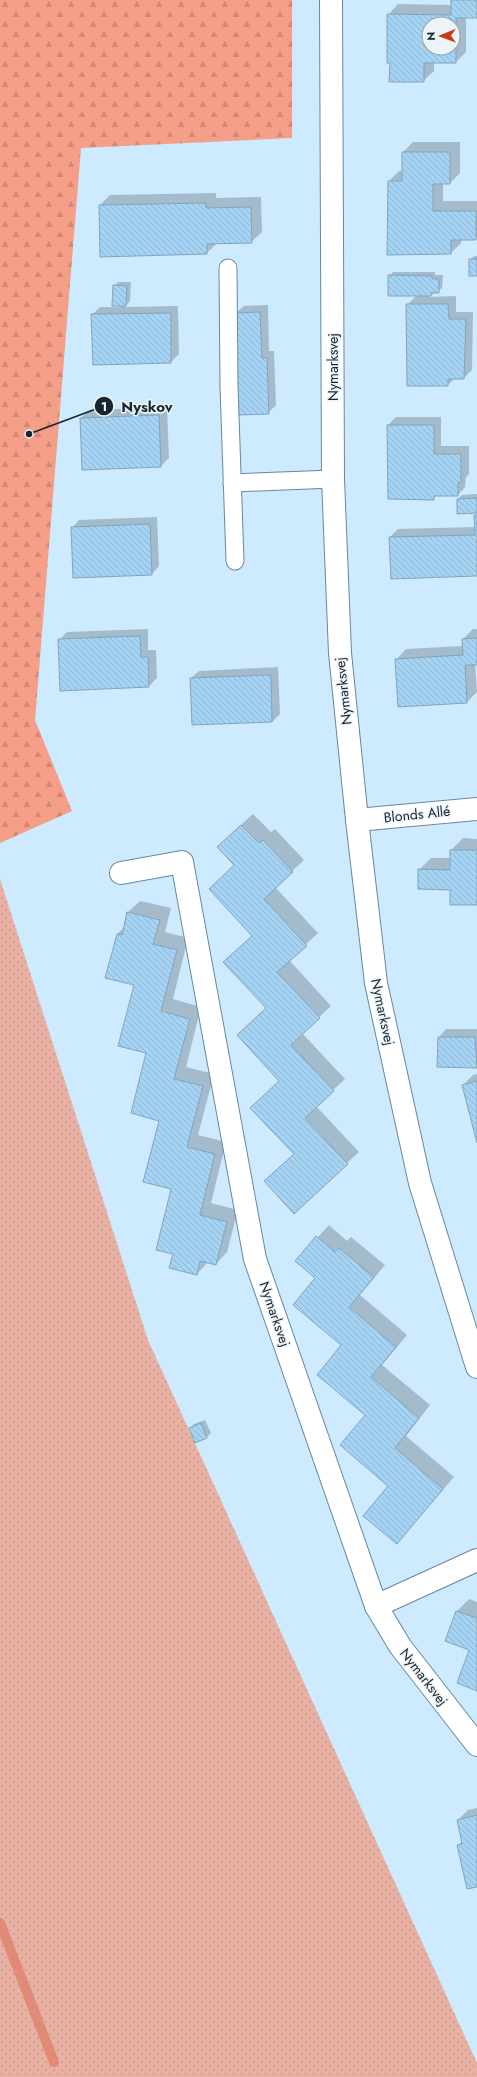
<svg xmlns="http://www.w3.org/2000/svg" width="477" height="2077" font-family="Jost,sans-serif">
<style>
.green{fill:url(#green-dots)}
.forest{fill:url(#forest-firs)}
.shadow{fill:#0003;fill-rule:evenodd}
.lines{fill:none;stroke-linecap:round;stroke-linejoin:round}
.stream{stroke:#e08b75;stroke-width:10}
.building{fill:url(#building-back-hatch);stroke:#83a4bb;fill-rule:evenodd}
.service-casing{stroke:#68889e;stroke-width:19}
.minor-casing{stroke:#68889e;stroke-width:24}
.tertiary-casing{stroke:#68889e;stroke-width:24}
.service{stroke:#fff;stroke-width:17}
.minor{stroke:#fff;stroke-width:22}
.tertiary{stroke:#fff;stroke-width:22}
.labels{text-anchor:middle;stroke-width:3;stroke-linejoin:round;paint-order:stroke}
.street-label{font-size:14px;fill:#18262f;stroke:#edf4f9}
.leader{fill:none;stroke:#18262f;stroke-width:1.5}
.callout-dot{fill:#18262f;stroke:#edf4f9;stroke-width:1.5}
.mark-label{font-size:12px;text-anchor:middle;font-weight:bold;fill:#fff}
.callout-label{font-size:15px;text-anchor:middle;font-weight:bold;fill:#18262f;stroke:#edf4f9;stroke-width:3;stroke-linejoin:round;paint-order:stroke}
</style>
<defs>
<pattern id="green-dots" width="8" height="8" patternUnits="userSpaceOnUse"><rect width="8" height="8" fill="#e9b1a3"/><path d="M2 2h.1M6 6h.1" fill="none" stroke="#c7988d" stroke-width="1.8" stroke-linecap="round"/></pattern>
<pattern id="forest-firs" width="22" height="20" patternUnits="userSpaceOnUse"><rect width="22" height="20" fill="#f59e88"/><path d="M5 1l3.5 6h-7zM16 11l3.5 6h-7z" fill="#d18876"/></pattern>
<pattern id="building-back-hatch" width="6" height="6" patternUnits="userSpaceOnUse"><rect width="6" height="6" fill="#a5d3f3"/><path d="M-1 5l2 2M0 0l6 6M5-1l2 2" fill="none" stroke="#8db5d1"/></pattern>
</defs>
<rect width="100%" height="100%" fill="#ceeafe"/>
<polygon class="green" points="0,879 148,1340 477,2063 477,2077 0,2077"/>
<polygon class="forest" points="0,0 292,0 292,138 81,148 35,720 72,811 0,843"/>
<g class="shadow">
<path d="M452,0H477V17H466V52L456,62H434V71L423,81L391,62L388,15L398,4L452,5ZM429,24H453V48H429Z"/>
<polygon points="413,142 460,142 460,173 450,183 443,183 443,201 477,201 477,237 475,239 461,239 461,243 451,253 388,254 389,181 399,171 403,171 403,152"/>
<polygon points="216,193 216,198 261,197 262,232 251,242 217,243 207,253 100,205 110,195"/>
<polygon points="474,256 477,256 477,275 470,260"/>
<polygon points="393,272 435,272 435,275 443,275 442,288 429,297 456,296 456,312 473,312 472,370 464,378 455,378 448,385 407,305 417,295 389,276"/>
<polygon points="118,282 131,282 130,301 125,307 178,306 179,354 171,362 93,364 92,315 100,307 119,307 114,286"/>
<polygon points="268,305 269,351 274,351 276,405 268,413 236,313 244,306"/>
<polygon points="167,407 169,458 161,466 83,469 81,418 89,410"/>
<polygon points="396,417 441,417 441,446 469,446 469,474 466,477 465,487 458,495 437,495 433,499 388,425"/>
<polygon points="477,494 477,512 458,513 458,499 462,495"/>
<polygon points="477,514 477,575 390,537 398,529 475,527 475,516"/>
<polygon points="157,517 159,566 152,574 72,528 79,520"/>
<polygon points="148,629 148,650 156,650 157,678 149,686 61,690 59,640 67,632"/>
<polygon points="473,629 477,629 477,664 475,664 477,692 467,702 396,660 406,649 463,646 463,639"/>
<polygon points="278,667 280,714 272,722 193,724 191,678 199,671"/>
<polygon points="253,814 271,832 275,829 304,860 275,887 318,933 289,960 331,1006 302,1033 345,1079 316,1106 359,1152 347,1163 294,1154 253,935 235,865 230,835"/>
<polygon points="463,838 477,839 477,904 419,870 431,858 451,858 451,850"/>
<polygon points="140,901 171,908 165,932 188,938 173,999 201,1007 186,1067 214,1074 198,1135 226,1142 211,1203 238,1210 227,1252 216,1264 208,1262 197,1274 174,1254 172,1188 135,984 117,934 125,927 128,912"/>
<polygon points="446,1029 477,1029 477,1066 438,1066 439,1037"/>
<polygon points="477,1074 477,1139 463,1085 473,1075"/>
<polygon points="329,1225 347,1241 351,1237 385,1265 360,1295 407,1335 382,1365 430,1405 406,1436 454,1477 397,1543 389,1486 342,1345 316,1278 296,1261"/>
<polygon points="205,1420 211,1433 207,1437 190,1428 194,1424"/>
<polygon points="469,1599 477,1602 477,1690 470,1649 446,1641 457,1611"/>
<polygon points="477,1808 477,1886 458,1845 462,1842 458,1820 468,1810"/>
</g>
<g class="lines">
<polyline class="stream" points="0,1923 54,2062"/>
</g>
<g class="building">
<path d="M451,0H477V18H456V63H424V82H389L390,63H387V14L451,15ZM429,24H453V48H429Z"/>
<polygon points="402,152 450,152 450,184 433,184 433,211 476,211 476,240 451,240 451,254 387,255 388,181 402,181"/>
<polygon points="206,203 206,208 251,207 252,243 207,244 207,254 100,257 99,205"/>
<rect x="469" y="259" width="8" height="17"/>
<polygon points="388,275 432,276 432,279 439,279 439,293 431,293 431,296 388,296"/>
<polygon points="113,285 127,286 126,306 112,306"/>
<polygon points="406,304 448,304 449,319 466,319 464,379 448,379 448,386 407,386"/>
<polygon points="260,312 262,358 267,358 269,414 238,415 235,313"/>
<polygon points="171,313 171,363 93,365 91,314"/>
<polygon points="159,415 161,467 82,470 80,418"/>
<polygon points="387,425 434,425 434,454 461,454 461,482 458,483 458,496 434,496 434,500 388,499"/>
<polygon points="477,498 477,513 457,514 457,499"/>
<polygon points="474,515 477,515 477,576 391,579 389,537 475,535"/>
<polygon points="150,524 152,575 73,578 71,527"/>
<polygon points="140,636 141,657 148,657 149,687 60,691 58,639"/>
<polygon points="477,638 477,665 465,665 467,703 398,707 395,659 463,655 462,639"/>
<polygon points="271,675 272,722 192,725 190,678"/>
<polygon points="241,825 259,843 263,840 293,872 264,899 307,946 277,972 320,1018 291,1045 334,1091 305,1118 348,1164 294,1214 264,1181 294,1154 250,1108 279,1081 237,1035 266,1008 223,962 252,936 209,889 234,865 217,847"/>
<polygon points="450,850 477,850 477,905 450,905 450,890 418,889 418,869 450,870"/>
<polygon points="127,912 160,920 153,944 177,950 161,1011 190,1019 174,1079 203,1086 187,1147 215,1154 200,1215 227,1222 216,1265 200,1261 197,1275 169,1268 173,1254 156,1250 171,1189 143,1182 159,1121 131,1113 146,1053 118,1046 134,985 105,978 117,934 122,935"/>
<polygon points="438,1037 475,1037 477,1068 437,1067"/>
<polygon points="477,1081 477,1143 462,1085"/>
<polygon points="316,1236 335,1252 339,1248 374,1277 349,1307 396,1347 371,1377 419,1418 395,1448 443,1489 397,1544 363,1516 388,1486 340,1445 365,1415 317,1375 341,1345 293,1305 315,1278 295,1261"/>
<polygon points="201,1423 207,1438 195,1443 189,1428"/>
<polygon points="456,1611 477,1618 477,1691 457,1683 469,1650 445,1641"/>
<polygon points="477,1815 477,1887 467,1889 457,1845 462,1844 457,1820"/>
</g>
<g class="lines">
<g class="service-casing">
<g id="service">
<polyline points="228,268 229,386 235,561"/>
<polyline points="232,483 333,479"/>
</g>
</g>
<g class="minor-casing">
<g id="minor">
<polyline points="357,820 477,809"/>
<polyline points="121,873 182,862 255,1259 376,1606 400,1646 477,1745"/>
<polyline points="376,1606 477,1560"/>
</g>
</g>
<g class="tertiary-casing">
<polyline id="tertiary" points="331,0 333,479 340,653 357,820 376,983 420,1183 477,1367"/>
</g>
<use href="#service" class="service"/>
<use href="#minor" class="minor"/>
<use href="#tertiary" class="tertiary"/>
</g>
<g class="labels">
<g class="street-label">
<text transform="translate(333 367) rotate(-90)" y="5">Nymarksvej</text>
<text transform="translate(343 691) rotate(-96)" y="5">Nymarksvej</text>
<text transform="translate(417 814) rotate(-6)" y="5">Blonds Allé</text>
<text transform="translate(383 1012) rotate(78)" y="5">Nymarksvej</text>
<text transform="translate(275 1314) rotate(71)" y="5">Nymarksvej</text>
<text transform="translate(424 1677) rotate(52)" y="5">Nymarksvej</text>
</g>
</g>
<path class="leader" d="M29 434L104 406"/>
<g class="callout-dot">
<circle cx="29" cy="434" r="4"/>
<circle cx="104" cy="406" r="10"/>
</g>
<g class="mark-label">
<text x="104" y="411">1</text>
</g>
<g class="callout-label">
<text x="147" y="412">Nyskov</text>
</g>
<g transform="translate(441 36) rotate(269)"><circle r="19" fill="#edf4f9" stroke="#98a2a8"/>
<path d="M0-3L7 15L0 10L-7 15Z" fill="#c53b16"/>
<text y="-6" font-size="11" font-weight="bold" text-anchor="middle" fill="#18262f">N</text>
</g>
</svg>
